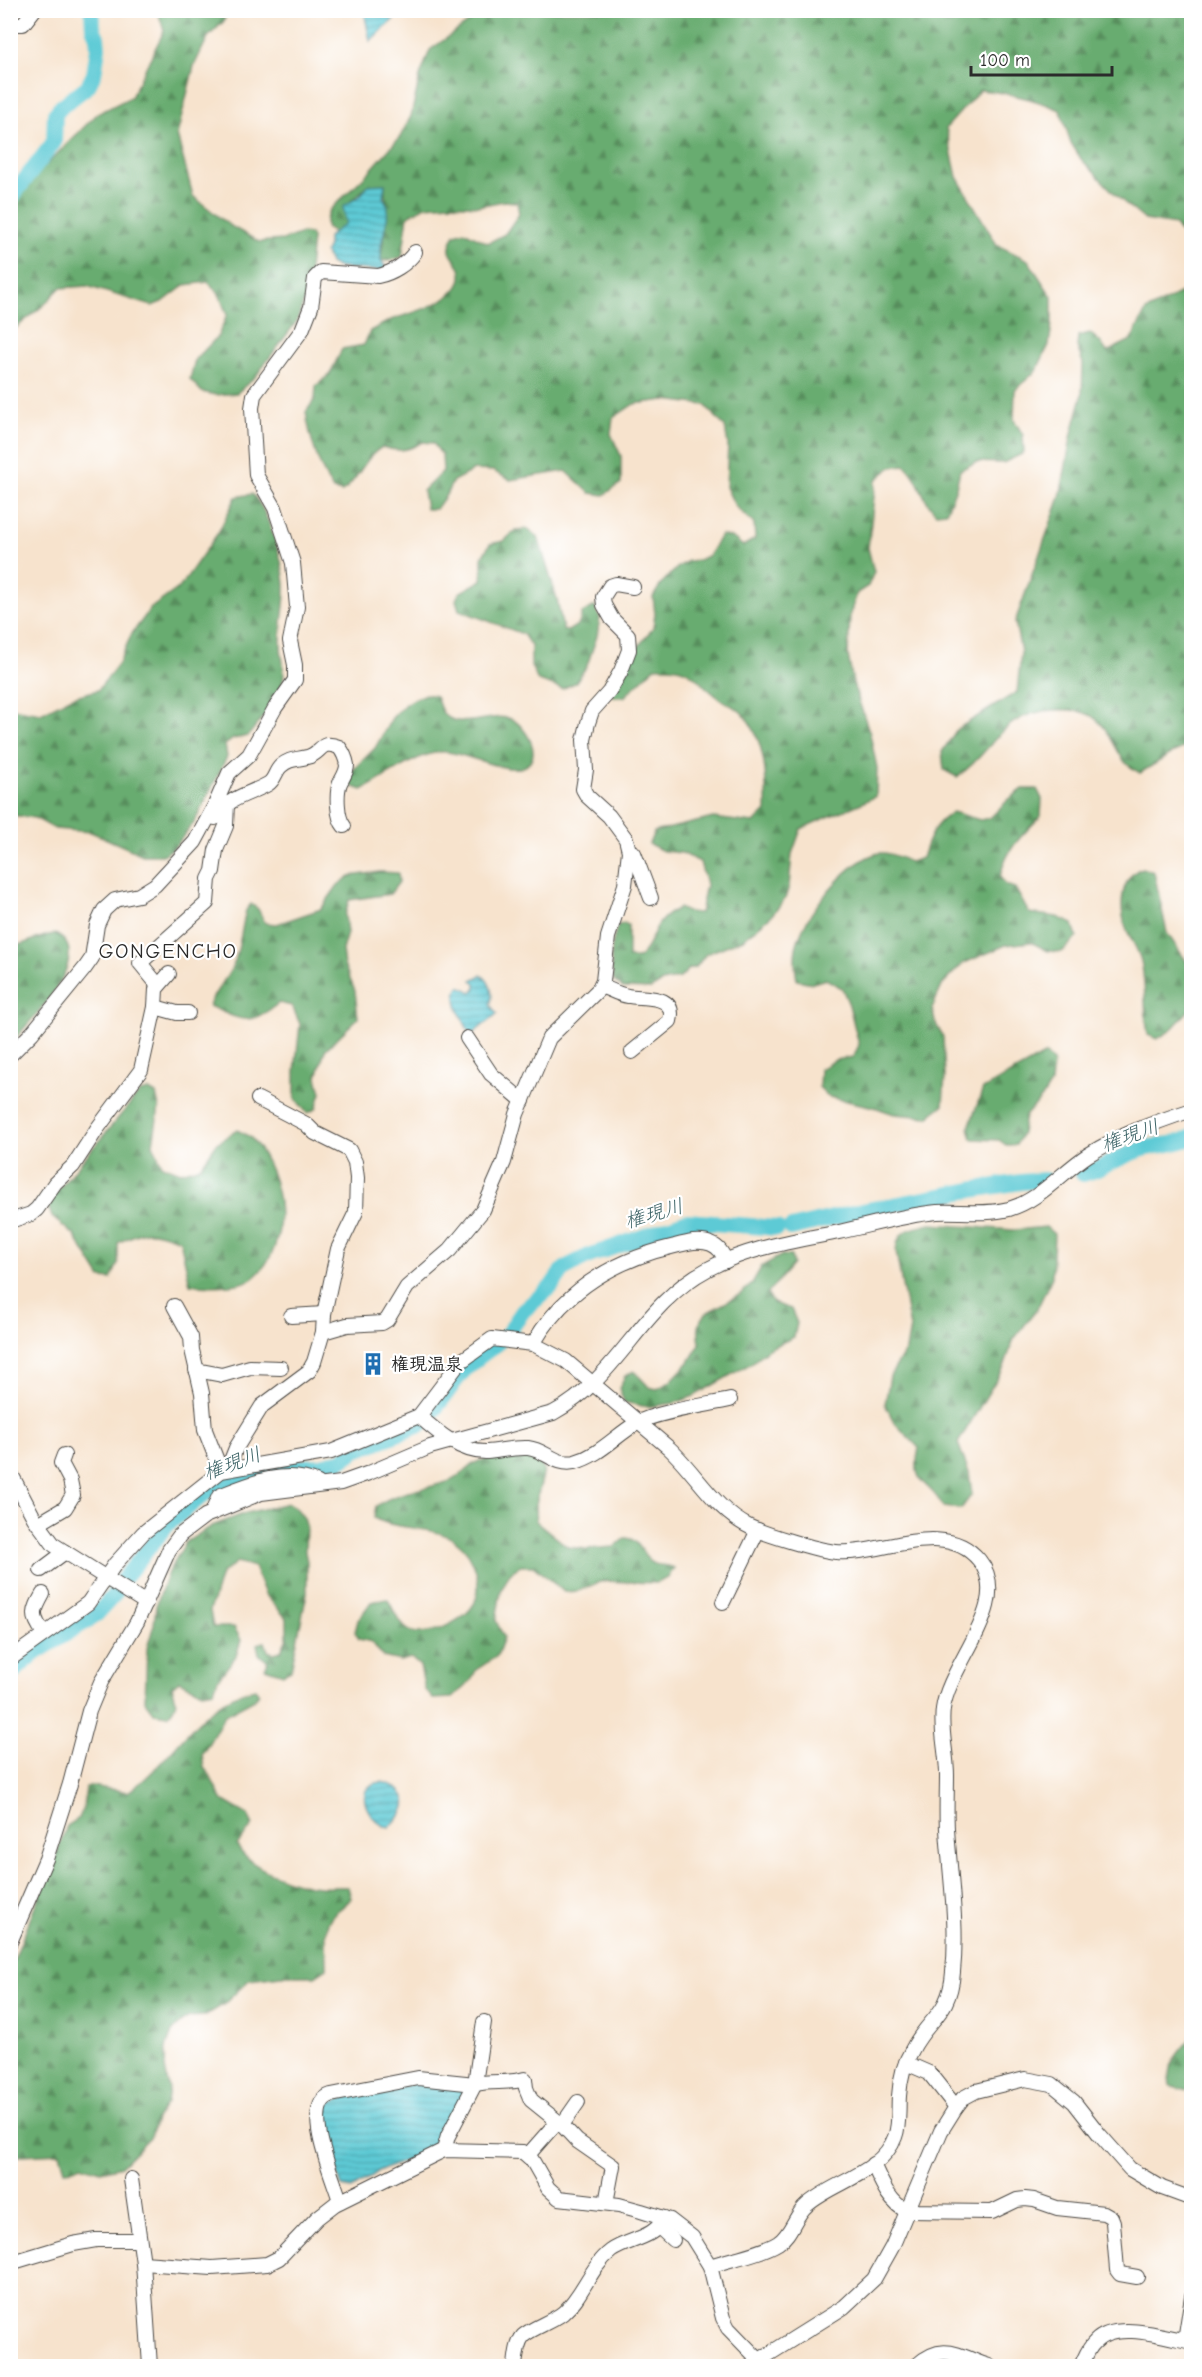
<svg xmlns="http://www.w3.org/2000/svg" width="1202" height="2377" font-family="'Comic Neue','Klee One',sans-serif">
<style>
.forest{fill:url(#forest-firs);stroke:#4a6c4e;stroke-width:1.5}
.water{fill:url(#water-rules);stroke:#447a80;stroke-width:1.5}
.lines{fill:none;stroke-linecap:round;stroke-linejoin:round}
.river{stroke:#5dcad5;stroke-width:16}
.minor-casing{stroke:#4a4743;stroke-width:16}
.minor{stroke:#fff;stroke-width:14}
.labels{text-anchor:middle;stroke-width:4.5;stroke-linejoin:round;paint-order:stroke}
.poi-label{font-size:18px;font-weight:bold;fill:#2b2b2b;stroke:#fff;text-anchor:start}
.water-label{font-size:20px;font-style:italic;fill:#3c6366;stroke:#fff}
.quarter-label{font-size:21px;letter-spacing:1.5px;fill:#2b2b2b;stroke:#fff}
</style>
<defs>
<pattern id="forest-firs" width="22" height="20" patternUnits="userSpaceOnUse" patternTransform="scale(1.5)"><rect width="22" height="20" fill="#68ac70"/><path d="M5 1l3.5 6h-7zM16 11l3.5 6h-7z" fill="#568c5c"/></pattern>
<pattern id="water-rules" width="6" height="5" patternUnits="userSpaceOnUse" patternTransform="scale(1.5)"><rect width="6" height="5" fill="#5dcad5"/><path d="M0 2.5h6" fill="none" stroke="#4da4ad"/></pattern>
</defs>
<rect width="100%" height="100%" fill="#fff"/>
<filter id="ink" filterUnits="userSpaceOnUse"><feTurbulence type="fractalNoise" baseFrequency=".0167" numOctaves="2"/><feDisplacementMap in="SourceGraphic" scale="12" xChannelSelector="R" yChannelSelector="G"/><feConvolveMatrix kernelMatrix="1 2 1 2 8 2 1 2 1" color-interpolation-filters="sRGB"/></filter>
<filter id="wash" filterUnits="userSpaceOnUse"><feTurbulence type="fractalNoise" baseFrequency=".008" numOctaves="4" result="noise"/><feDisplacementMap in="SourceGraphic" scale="24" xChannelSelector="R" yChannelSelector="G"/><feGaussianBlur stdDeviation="1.35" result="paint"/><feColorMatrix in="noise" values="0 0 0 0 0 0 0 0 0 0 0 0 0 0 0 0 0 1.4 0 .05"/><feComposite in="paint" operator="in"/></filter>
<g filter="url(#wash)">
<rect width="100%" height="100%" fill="#f7e3cd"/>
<g class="forest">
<polygon points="158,11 227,11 224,21 208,37 194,66 177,135 193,196 229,225 259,242 283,240 302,233 310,234 312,238 307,292 297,321 256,376 237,393 216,395 202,392 190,379 195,360 218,336 227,315 219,294 208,282 185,285 164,301 152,306 87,286 60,288 45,304 11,332 11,205 40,171 97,114 131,97 164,31"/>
<path d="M482,11H1191V256L1189,245L1175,225L1145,220L1120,199L1081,159L1071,143L1060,110C1034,98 1009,93 980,90L946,128L957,177L997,245L1028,260L1052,297V324L1049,345L1036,371L1015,390L1014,420L1023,435L1024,453L1003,463L976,462L960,470L956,488L946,512L936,513C920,498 922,481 905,465L891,467L876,480L868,548L874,572L868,586L857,593L850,615L848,655L853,683L870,734L877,768L876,796C852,809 826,816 801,829L792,854L789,886L785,899L771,916L743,939L706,954L696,967L689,969L680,978L662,982L651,989L623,988L614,981C609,963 611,942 618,925L624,923L628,925V958H638C658,940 647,924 679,908L687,912L700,913L706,885L700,862L682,853L663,851L649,844L654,832L713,818L754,823L766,811C767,779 766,740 743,714C737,707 726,704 719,698C692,678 694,665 655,667L624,697H614L611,693L631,656L653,628L655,614L653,597L661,584L678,567L688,561L699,560L709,555L721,535L733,538L743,546L755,539L754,524L735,506L726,487L728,445L725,427L705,405L665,400L634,404L613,418L611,434L621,456V483L604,495L590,493L566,471L510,480L493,471L474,470L453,481L446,495L436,509H426L423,491L443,471L442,455L433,443L422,442C408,451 398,452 382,447C364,457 359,480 342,492L333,490C318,465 310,441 306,412L315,399L316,386L330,374L342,349L364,345L370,331C377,328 384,323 391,320C409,313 465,301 461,272C457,254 442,258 455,234L464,231L488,243L505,234L519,214L517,202L504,201L478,206L451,204L425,206L408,216L402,257L388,261L381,260C381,246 385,236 387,222C389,209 383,198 385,184L368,185C363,192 347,202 345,209C344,213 347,218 346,223L335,233L326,227V219L330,210L368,173L400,137L411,116L420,76L430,50L479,15Z"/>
<path d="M1191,273V744L1174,752L1140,773C1135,770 1129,766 1125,762C1114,748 1109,727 1093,717C1084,711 1067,709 1057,710C1000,711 996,750 957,777L944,770L942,752L957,729L1017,692L1021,652L1015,622L1060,497L1072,433L1082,396L1083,363L1077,347L1078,336L1090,333L1101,343L1107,352L1131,340L1146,311L1185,291Z"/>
<path d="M252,494C268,509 283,562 285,584C286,604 280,625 281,645C281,658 286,668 283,681C279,698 259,722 248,736L233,739L225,745L227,757L195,821L174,848L163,855H143L91,832L55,829L35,818L11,815V708L41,713L72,697L98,690L119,663L131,635L151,608L180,587L218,533L236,497Z"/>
<polygon points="527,529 538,537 557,599 563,630 568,631 579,624 582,613 595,606 600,618 597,636 587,666 575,683 562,689 538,681 531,666 531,646 523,634 459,610 456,600 459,593 482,580 482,557 490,544 504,541 516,530"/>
<path d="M425,694L436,696C438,701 440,709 443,713C460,733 492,710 513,720C521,724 523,729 528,736C532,743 535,750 532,758C522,786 462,748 439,752C411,757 387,777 362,790L351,786V772L375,748L392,718L406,703Z"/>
<path d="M1023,789H1037L1042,799L1041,816C1021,836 1006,849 1000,877L1006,885L1015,888L1029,913L1057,917L1073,924L1077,937L1062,952L1048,951L1031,942L1006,945L962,964L943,984L932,1008L935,1022L943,1037L945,1076L943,1105L928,1117L894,1114L874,1107L829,1097L819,1087L820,1069L835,1060L853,1057L859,1045L849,1005L842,988L826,979L813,983L797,980C795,969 794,959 796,948C803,916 844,865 875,854C886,850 901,858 910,862L922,858C928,838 935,822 953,812L980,820L990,818L1008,800Z"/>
<path d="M1142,868L1154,872L1167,933L1191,968V1008L1170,1031L1157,1039L1148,1035C1144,1012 1146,989 1142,966C1140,951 1131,941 1126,928C1119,907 1120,877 1142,868Z"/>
<path d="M380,872L398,873L399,882L390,894L349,900L345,915L347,933L342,950L344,965L355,991L358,1018L325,1050L317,1077L321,1093L316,1109L307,1113L295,1098V1071L300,1024L292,1006L279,1003C248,1027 243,1021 209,1006C216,987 229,978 235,961C240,945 242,926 246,910L251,904L258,909L265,923L277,924L321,909L338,885L350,876Z"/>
<path d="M55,934C99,954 28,1023 11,1043V947C26,944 39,936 55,934Z"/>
<polygon points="1046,1054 1053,1062 1051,1083 1042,1098 1025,1116 1022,1133 1016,1145 1006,1145 999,1140 972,1139 969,1127 983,1089"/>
<path d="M149,1090L156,1094L159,1107L153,1144L162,1165L181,1172L201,1166L217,1143L237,1130C242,1133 249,1135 253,1140C283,1177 294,1244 253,1278C241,1288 205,1286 190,1284L180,1240C150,1229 146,1228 118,1243V1264L111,1279L101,1278L74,1235L52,1217L47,1203L140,1092Z"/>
<path d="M931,1224L1014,1230L1046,1227L1054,1234L1052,1277L1037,1309L1014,1339L1004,1367L958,1443L969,1473L972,1494L961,1509L943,1507C929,1478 910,1489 919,1448L894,1422L885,1404L890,1376L906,1350L910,1328L896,1252C897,1228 911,1229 931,1224Z"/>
<polygon points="782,1255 791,1256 793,1264 767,1294 773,1303 791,1309 797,1323 794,1337 768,1349 752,1363 694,1396 675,1403 647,1407 624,1402 619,1388 625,1376 634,1371 649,1387 657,1389 670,1382 689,1362 700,1344 698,1326 706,1313 738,1296 751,1285 762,1266"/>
<path d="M515,1456L537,1459L544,1470C541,1487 533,1504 536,1521L568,1547L586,1549L614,1547L625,1538C638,1538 641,1551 648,1559C655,1568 665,1563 674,1568L668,1578L656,1583L603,1581L578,1591L564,1592L533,1566H520L510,1573L501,1591L496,1621L504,1637L497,1656L476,1670L471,1681L452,1698L433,1699L425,1690L420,1666L411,1658L400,1661L383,1657L372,1642L359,1639L355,1632L358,1620L371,1602L387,1599C394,1608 397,1622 407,1629C423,1641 462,1622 472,1607C485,1588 475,1555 457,1542C435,1525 398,1531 374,1518L376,1506C398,1491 422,1490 447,1482C461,1478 466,1467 477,1462C487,1457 504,1457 515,1456Z"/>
<path d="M288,1503L297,1509L304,1518L306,1525L305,1552L307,1561V1593L291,1670L283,1674L265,1668L268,1662L259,1654L257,1644L265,1642L268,1651L274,1653L281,1651L287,1638V1619L265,1594L254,1567L237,1562L221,1574L210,1611L213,1627H234L241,1640L236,1656L218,1679L214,1690L203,1692L179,1681L172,1687C177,1700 178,1705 168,1715L154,1713L145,1701L147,1648L154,1624L156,1606L168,1572L186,1542L212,1526L246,1513Z"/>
<path d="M255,1689L259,1694L253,1700L225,1715L202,1755L204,1768L209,1774L222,1800L248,1815L253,1825L237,1845C247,1868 295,1885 320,1887C329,1888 338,1886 348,1887L351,1898C346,1906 339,1908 333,1915C321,1927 328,1951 327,1968L315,1976H281L249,1980L223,2005L205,2016L189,2017L181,2022L172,2032L166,2048L165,2068L169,2089L167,2103L156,2119L151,2136L121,2166L101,2171L81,2165L74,2169L65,2170L60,2153L21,2155L11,2160V1967L67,1826L79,1818L83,1809L86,1788L91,1786L128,1792C171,1764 201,1698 255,1689Z"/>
<path d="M1191,2038V2091L1170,2085C1165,2065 1179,2052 1191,2038Z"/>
</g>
<g class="water">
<polygon points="364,11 364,10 403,11 370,41"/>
<polygon points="385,184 383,197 388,206 387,220 381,245 381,260 385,266 385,271 339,268 330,263 325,252 328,246 328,237 346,223 343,207 361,195 368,185"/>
<path d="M481,975C491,981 494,995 490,1005L497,1014L471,1035C464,1021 449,1000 460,986L471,992L476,989V983L472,980Z"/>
<path d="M381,1782C395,1784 413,1797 402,1813C399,1818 393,1823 389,1828C367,1821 351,1786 381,1782Z"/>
<polygon points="417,2083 465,2087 467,2092 438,2146 378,2172 352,2189 342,2187 325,2129 323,2117 329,2103 346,2097"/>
</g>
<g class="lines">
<g class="river">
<polyline points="10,199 54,142 55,114 62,106 88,86 94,74 98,48 97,37 93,28 92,10"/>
<path d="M1083,1174C1103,1169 1120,1156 1140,1150C1157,1144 1175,1146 1192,1137"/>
<polyline points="791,1228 862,1211 971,1190 1021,1182 1045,1180"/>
<polyline points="506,1336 523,1311 551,1287 560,1274 567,1267 589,1256 687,1221 777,1228"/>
<path d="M10,1675L35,1653L95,1616L113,1596L124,1578L169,1523L208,1491L219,1485L260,1471L277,1468L321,1466L340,1461L356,1450L420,1425C436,1411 447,1391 461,1374C471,1362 484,1353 497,1344"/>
</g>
</g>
</g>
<g filter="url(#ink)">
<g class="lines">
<g class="minor-casing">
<g id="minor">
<polyline points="10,20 16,24 23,24 34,10"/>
<path d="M215,818C230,796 246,796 268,784C275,780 275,771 281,766C290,758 296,760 307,757C322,754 319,739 339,747C343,752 346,759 347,765C347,772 343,777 340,783C336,793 337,818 344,826"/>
<polyline points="629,851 634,853 651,898"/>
<polyline points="158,985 140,963 207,903 209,879 213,871 216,850 226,826 227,803"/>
<path d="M601,986C609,989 619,995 628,996C643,999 677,993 670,1021L632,1052"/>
<polyline points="155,1007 177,1013 188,1013"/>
<polyline points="467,1038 491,1074 523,1101"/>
<path d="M10,1055L32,1033L85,968L92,958L97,925L104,910L115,900L139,895L155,885L195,842L215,805L229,773L249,755L275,708L295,680V665L290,641L297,607L293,563L275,508L256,475L252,408L254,395L302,330L311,307L315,278L321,272L378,276C392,273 407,264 415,252"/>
<polyline points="258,1099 306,1124 315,1133 349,1150 355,1162 357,1178 356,1212 338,1249 324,1314 323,1332"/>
<polyline points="10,1221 31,1214 37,1209 55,1183 73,1166 97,1129 141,1070 155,1007 156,989 169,974"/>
<polyline points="174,1306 191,1337 192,1350 202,1393 205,1430 221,1471"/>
<polyline points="291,1316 324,1314"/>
<path d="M533,1344C543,1327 556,1310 571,1297C601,1270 636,1255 675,1246C686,1243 700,1239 711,1244C719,1247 722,1253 726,1261"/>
<polyline points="196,1370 222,1375 250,1367 281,1368"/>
<path d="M419,1416C437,1432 461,1453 487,1452C500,1451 514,1447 528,1448C546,1450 555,1466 575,1462C600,1455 615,1436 637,1423C656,1412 707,1405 730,1400"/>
<polyline points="228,1468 236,1448 262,1406 309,1371 314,1362 323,1332 347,1325 382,1323 387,1320 407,1287 450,1250 483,1210 504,1162 517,1114 549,1038 599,989 603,981 608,937 625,885 629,851 626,839 609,816 587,796 583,789 586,770 584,740 588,723 592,711 609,692 621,671 629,650 628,635 612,619 604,605 603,597 610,586 616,584 633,587"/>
<polyline points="10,1472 34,1518 54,1545 146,1603"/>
<path d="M212,1513L219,1496C249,1484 286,1468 318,1483"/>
<polyline points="38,1524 65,1508 73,1495 70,1480 61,1463 64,1455"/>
<polyline points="41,1570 65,1552"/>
<path d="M43,1594C33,1612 31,1616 44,1633"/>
<polyline points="723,1602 758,1530"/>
<path d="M10,1659L88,1603L115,1564L143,1533L221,1471L331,1452L419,1416L460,1362L492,1339L533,1344L566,1361L669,1448C696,1473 716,1511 750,1527C768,1535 816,1550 836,1552C880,1556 945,1518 979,1560C1014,1603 949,1663 943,1709C940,1731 947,1753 947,1775C947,1793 946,1811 947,1829C950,1876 958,1925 953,1972C950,2015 928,2018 912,2050C904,2063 900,2080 899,2096C898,2109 900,2124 895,2137C882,2173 833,2182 807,2205C794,2216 792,2234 778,2243C760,2254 730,2259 710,2266"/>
<path d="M10,1942L46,1859L70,1784L89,1711L101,1682L137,1622L169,1550L180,1535L205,1516L261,1493L341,1483L369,1473L430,1447L553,1413C620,1377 640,1305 708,1269C747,1248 795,1241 839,1232C871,1225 904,1215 937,1212C960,1211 986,1215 1009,1209C1040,1200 1062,1172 1088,1155C1120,1135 1155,1122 1192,1110"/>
<polyline points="906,2063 929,2073 956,2107"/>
<polyline points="562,2125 578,2102"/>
<polyline points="444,2150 448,2136 475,2084 484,2022"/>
<polyline points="528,2155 557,2122"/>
<path d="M873,2164C881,2181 889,2203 907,2211L992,2212L1017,2200L1025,2199L1034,2200L1057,2208L1104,2213L1111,2217L1113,2222L1117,2270L1120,2274L1137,2277"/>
<polyline points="131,2179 143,2263 150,2366"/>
<path d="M340,2201C334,2179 300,2105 331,2095L418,2078L475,2084C492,2080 509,2084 525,2079L526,2088L531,2100L562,2125L577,2141L613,2166L606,2203"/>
<polyline points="659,2227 673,2240"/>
<polyline points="10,2263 73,2244 96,2240 138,2240"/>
<polyline points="143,2263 212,2268 267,2264 279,2258 317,2218 335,2204 444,2150 523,2152 532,2160 548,2188 559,2198 619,2205 641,2211 670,2220 692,2237 710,2266 723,2318 728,2328 759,2360"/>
<polyline points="1185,2340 1192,2296"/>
<path d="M515,2366C516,2357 517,2343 523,2336C530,2329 553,2321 563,2313C583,2296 590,2267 611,2251C627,2239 655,2239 664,2218"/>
<polyline points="750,2366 844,2307 874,2279 892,2247 941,2131 956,2107 963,2098 976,2091 1025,2079 1052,2084 1074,2102 1099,2134 1130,2169 1162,2188 1192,2199"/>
<path d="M916,2366C943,2341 958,2356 989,2366"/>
<path d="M1081,2366C1085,2358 1088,2348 1095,2342C1115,2320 1166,2337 1192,2342"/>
</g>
</g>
<use href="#minor" class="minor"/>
</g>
</g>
<defs>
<g id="building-bare" transform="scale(1.8)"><path d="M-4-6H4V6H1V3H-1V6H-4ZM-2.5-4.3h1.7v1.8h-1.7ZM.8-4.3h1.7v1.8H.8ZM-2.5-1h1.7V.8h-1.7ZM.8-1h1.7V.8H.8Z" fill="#1f6fb2" stroke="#fff" stroke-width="2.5" paint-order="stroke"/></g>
</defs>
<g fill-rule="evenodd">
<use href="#building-bare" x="373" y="1364"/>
</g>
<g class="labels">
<g class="poi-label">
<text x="391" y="1370">権現温泉</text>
</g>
<g class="water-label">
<text transform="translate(1130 1135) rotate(-19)" y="7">権現川</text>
<text transform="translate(654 1213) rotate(-16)" y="7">権現川</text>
<text transform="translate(232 1463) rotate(-20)" y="7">権現川</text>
</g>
<g class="quarter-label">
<text x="168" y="958">GONGENCHO</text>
</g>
</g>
<rect width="1202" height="2377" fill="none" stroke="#fff" stroke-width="36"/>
<path d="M971 66v9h141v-9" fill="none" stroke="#2b2b2b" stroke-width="3"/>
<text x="980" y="66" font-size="18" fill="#2b2b2b" stroke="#ffffff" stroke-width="4.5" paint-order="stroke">100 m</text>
</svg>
